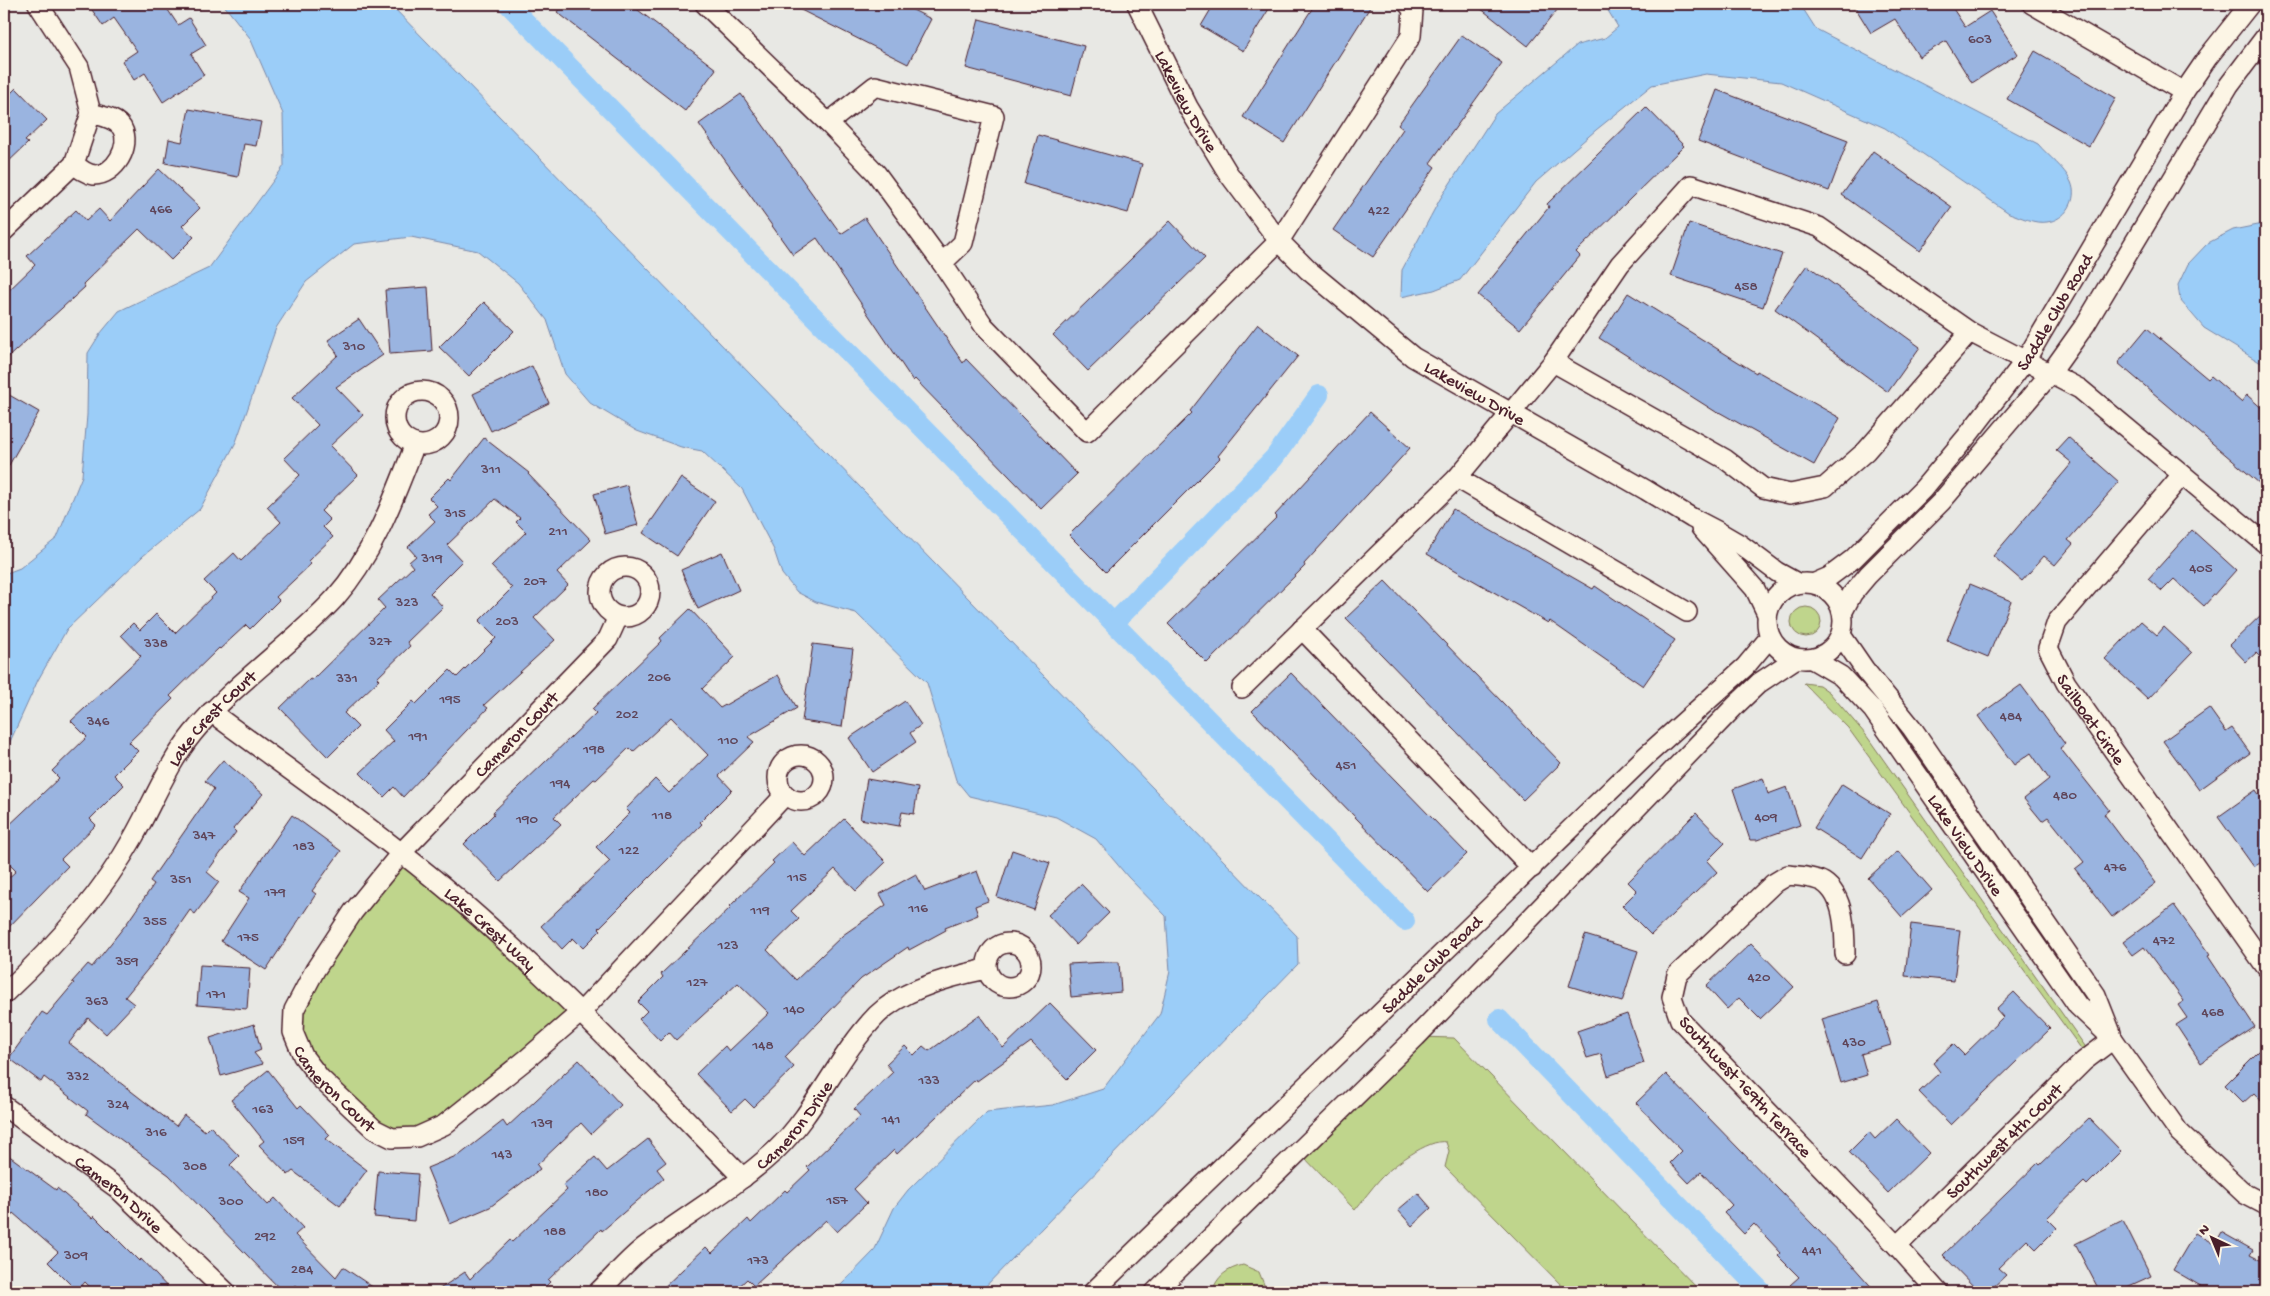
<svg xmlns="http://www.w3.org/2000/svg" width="2270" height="1296" font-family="'Gochi Hand',sans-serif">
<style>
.green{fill:#bfd58c;stroke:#847a5c}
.water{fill:#9bcdf8;stroke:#7b87a6}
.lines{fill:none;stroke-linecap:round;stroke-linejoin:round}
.canal{stroke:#9bcdf8;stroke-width:20}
.building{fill:#9ab4e0;stroke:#4a1f2b}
.minor-casing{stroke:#4a1f2b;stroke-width:22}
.minor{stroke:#fcf5e5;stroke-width:19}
.labels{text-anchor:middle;stroke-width:5;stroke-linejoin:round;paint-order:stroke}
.number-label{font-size:15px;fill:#5e4458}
.street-label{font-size:18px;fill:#4a1f2b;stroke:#fcf5e5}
</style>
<rect width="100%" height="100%" fill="#e8e8e4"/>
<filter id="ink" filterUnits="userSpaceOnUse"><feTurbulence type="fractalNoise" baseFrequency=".02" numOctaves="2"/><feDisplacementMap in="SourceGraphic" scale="10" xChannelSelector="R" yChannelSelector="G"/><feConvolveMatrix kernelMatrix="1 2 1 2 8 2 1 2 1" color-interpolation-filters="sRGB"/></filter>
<g filter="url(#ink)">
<g class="green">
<circle cx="1806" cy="622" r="15"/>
<polygon points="1804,683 1819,685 1829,692 1866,735 2092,1056 2088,1058 1848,728"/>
<polygon points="401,853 581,1012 444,1125 392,1138 320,1078 294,1010"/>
<path d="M1416,1037L1454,1038L1701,1292H1568L1445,1167L1449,1151L1446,1142C1429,1138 1391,1167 1380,1179C1371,1189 1363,1200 1355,1210L1299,1152Z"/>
<path d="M1243,1265L1259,1272L1267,1292H1212C1217,1276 1227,1269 1243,1265Z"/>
</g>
<g class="water">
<polygon points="223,4 390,4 1297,936 1298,964 980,1292 822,1292 841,1285 874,1251 894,1208 908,1190 987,1112 1053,1105 1103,1089 1160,1014 1170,971 1166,916 1128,877 1096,839 1056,817 969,796 956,780 927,683 856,613 816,602 797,592 782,574 774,550 742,489 702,451 681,447 637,431 590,403 565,374 547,320 518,283 478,251 411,237 354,244 306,282 276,328 236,442 200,509 143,556 67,629 38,680 4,755 4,574 20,568 57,538 82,476 87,415 88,353 100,334 119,311 209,268 284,166 283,114 250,38"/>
<path d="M1604,4H1800L1816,29L2038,144C2049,157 2064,167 2071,182C2079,200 2065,220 2047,222C2034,224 2021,217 2009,213L1885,128L1781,82L1706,74L1652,85L1596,130L1536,182L1460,280L1434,290L1401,297L1402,270L1440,199L1495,114L1577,45L1605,38L1618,27Z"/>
<polygon points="2263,224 2266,225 2266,366 2204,328 2180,300 2178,285 2188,264 2208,243 2233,230"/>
</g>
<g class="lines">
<g class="canal">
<polyline points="508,4 1405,921"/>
<polyline points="1114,623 1274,458 1319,395"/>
<polyline points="1499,1019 1762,1292"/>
</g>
</g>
<g class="building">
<polygon points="88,4 164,4 178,25 189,18 206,45 191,54 204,75 163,102 145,73 134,80 122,61 137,51 114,18 103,26"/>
<polygon points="563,4 630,4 716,69 685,111 557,12"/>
<polygon points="789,4 901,4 931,19 908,64"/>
<polygon points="1214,4 1272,4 1243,51 1201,26"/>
<polygon points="1315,4 1372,4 1284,143 1243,117"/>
<polygon points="1475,4 1562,4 1528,46"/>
<polygon points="1853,4 1950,4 1965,27 1990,11 2018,54 1972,83 1946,41 1919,57 1895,19 1871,33"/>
<polygon points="979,19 1084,46 1071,96 966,68"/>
<polygon points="1462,35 1502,63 1430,163 1435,167 1373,257 1333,230 1403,129 1398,125"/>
<polygon points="2035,51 2116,98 2089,146 2007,99"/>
<polygon points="16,88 47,120 25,141 28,143 4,166 4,100"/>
<polygon points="1717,90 1848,140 1829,191 1698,141"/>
<polygon points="741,94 841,234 865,218 963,363 966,359 1077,474 1041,509 915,379 913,381 817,238 793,255 699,124"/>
<polygon points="1646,107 1684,146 1576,252 1580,256 1520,329 1478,295 1549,207 1547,204"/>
<polygon points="189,109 261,122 256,146 244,144 238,177 165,163 169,139 182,142"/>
<polygon points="1038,135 1142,164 1128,213 1024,184"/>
<polygon points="1873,151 1952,207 1920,251 1842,195"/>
<polygon points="159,169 200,208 182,226 194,237 171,260 139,229 83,284 85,287 4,361 4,295 35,265 27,256 76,210 86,221 99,209 110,221"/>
<polygon points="1170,221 1205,258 1088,371 1053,335"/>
<polygon points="1689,223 1782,254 1763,307 1671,276"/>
<polygon points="1807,265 1920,347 1888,392 1775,309"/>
<polygon points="428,287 432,351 390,354 385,290"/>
<polygon points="1628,293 1756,373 1757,371 1840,418 1814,465 1717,411 1716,412 1599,338"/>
<polygon points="484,302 514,331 469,376 439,347"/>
<polygon points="359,319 383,355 336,387 363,415 330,446 358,475 321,511 330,520 323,527 333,537 308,561 311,564 276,597 279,600 250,629 246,625 220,649 219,648 170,696 173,699 129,742 138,751 114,775 124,785 90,819 96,825 61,859 68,866 4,932 4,882 16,871 4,859 4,830 59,778 52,771 87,737 71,721 141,656 121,635 133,623 140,630 156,614 175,633 216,593 204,581 234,553 241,561 281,522 267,507 300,475 284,458 318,425 292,398 338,355 328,340"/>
<polygon points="1258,324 1298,356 1218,456 1220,458 1106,572 1069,535 1192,413 1190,411"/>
<polygon points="2147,328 2208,379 2211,376 2241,402 2247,395 2266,412 2266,489 2118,363"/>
<polygon points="532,366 549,403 491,431 473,394"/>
<polygon points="4,392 39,412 4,474"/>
<polygon points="1370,412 1410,448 1304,564 1305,566 1207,663 1168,624 1277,517 1275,515"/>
<polygon points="2068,437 2119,482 2068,540 2073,544 2055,565 2044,556 2022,581 1993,556 2072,463 2056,450"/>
<polygon points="484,438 529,473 528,474 591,540 557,573 568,585 534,618 555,640 484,705 488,708 403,797 394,787 384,797 360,773 394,741 384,730 413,701 416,704 450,670 457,677 496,638 479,621 512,588 491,566 526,532 516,522 520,518 495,499 447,545 462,561 430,593 443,607 407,642 410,646 377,678 379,680 344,713 358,727 328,757 280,708 310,679 312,680 385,608 378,600 413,567 409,562 416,556 408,547 435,521 428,514 437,506 429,498 449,478 451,480"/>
<polygon points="681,478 715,501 677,556 643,533"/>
<polygon points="627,485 638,525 605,534 594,494"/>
<polygon points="1453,509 1593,589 1595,586 1675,640 1643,686 1550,621 1548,623 1427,554"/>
<polygon points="2192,530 2236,570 2204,606 2174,579 2162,591 2148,579"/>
<polygon points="722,552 739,590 698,609 681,570"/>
<polygon points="1385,581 1561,763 1523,800 1346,618"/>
<polygon points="1970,584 2011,601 1988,657 1947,640"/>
<polygon points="690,609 735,657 702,689 720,708 778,675 797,708 748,737 754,742 719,776 732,790 700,822 702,824 667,860 599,928 601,930 583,948 573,938 562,949 541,926 610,861 596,847 630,813 626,809 655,779 669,793 708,755 671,717 633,752 629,748 596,780 594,779 554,817 561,824 500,881 464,844 494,814 493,812 596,713 592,709 662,641 660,638"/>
<polygon points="2266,610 2266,663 2256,653 2246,662 2230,645"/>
<polygon points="2141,621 2157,635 2164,627 2192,653 2148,699 2105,659"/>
<polygon points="813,644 853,649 842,727 802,721"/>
<polygon points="1291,673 1467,854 1428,892 1252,711"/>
<polygon points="2021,685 2065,744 2060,748 2109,810 2104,814 2156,883 2112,917 2075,869 2084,862 2048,817 2042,821 2024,799 2049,779 2031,753 2014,765 1978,716"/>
<polygon points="905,701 921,725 910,733 916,742 872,772 849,738"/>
<polygon points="2209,708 2226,732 2232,728 2250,753 2199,790 2163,741"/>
<polygon points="223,760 263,794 233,829 236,832 207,872 219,882 195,914 190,910 156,959 125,997 134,1004 106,1034 88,1018 69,1043 176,1126 184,1115 205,1131 210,1126 239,1156 230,1165 268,1205 275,1198 303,1228 295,1235 336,1277 343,1267 380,1292 302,1292 295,1285 288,1292 283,1292 169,1175 86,1114 88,1111 44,1077 41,1082 9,1058 42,1012 47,1015 74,983 72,982 88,964 92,967 127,923 154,884 150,881 214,789 205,781"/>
<polygon points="1763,778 1768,794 1787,787 1800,825 1757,840 1750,840 1733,789"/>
<polygon points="867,779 918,788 914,814 902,812 899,826 860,819"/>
<polygon points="1842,784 1890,814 1862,858 1814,828"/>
<polygon points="2256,790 2266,805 2266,859 2254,867 2218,817"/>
<polygon points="1696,813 1725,843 1707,861 1717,872 1651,935 1622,906 1637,891 1628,882"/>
<polygon points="292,815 341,851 312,891 316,894 266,970 221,941 249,898 239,892"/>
<polygon points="844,819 886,862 856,891 835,869 791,911 799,919 767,950 796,980 843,935 886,905 880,894 916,874 925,891 977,871 988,901 975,906 978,915 945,928 946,930 909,950 908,947 861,979 785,1057 794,1067 753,1107 745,1099 732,1111 696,1074 725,1046 729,1051 769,1013 738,983 676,1040 669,1032 660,1041 639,1019 647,1011 638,1002 663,977 661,974 731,907 730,906 774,863 772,861 792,842 805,856"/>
<polygon points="1012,850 1050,863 1034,910 997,897"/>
<polygon points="1898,851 1932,890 1902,917 1868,878"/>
<polygon points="1081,884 1109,913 1076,945 1048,915"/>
<polygon points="2174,905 2210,955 2208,956 2255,1027 2201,1063 2176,1025 2187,1018 2178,1005 2184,1001 2144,947 2133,955 2123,942"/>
<polygon points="1911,924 1960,930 1954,981 1905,976"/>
<polygon points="1585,935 1638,951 1622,1002 1569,986"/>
<polygon points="1751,943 1794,987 1760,1019 1739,998 1727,1009 1706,986"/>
<polygon points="1106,962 1119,962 1121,992 1071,997 1068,964"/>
<polygon points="200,965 250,968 247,1009 197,1005"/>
<polygon points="2014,992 2050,1029 1951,1125 1919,1092 1940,1072 1933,1063 1953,1044 1964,1055 2003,1017 1996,1009"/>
<polygon points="1878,1002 1891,1045 1861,1054 1867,1075 1841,1083 1822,1019"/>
<polygon points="1050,1003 1096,1050 1067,1079 1031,1042 977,1081 976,1079 897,1154 894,1150 854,1189 867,1203 837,1232 826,1220 754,1286 747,1279 733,1292 659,1292 706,1247 712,1253 748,1219 751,1223 785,1190 787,1192 810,1170 807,1167 860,1116 854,1109 893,1072 886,1064 905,1046 914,1055 923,1046 929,1051 979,1015 1003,1048"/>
<polygon points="1627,1014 1644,1063 1608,1076 1601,1054 1587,1058 1577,1031"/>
<polygon points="254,1024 261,1050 254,1053 263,1064 221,1076 210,1038"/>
<polygon points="2266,1044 2266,1106 2254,1093 2243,1103 2225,1085"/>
<polygon points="579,1060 621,1105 591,1134 581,1123 537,1165 540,1169 490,1207 450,1224 427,1168 461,1154 503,1121 507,1127"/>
<polygon points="268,1070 298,1108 301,1105 330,1135 326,1139 367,1170 340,1206 293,1171 288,1175 259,1145 264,1141 231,1100"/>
<polygon points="1666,1074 1852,1265 1876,1292 1798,1292 1790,1285 1799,1277 1778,1256 1781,1253 1754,1224 1744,1234 1724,1213 1732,1205 1701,1172 1689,1183 1670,1163 1682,1151 1636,1103"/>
<polygon points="2089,1118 2121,1151 2087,1185 2084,1182 2047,1218 2057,1228 2036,1249 2027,1240 1998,1268 2006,1275 1988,1292 1979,1292 1943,1255 2038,1163 2040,1165"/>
<polygon points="1896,1119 1929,1153 1888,1193 1849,1152 1869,1132 1875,1139"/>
<polygon points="648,1139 666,1162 657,1169 664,1178 602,1231 601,1229 548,1280 550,1282 540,1292 435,1292 465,1272 470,1279 510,1240 512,1242 567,1190 563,1185 595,1157 607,1171"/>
<polygon points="4,1152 56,1190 57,1188 92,1218 94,1216 139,1261 141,1259 172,1292 95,1292 85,1282 77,1291 48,1262 58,1252 13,1213 4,1225"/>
<polygon points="378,1171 418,1174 414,1221 374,1217"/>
<polygon points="1418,1193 1431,1208 1412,1226 1398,1210"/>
<polygon points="2123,1220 2151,1276 2116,1292 2100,1292 2075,1244"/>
<polygon points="2221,1232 2253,1250 2250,1255 2266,1263 2266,1292 2211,1292 2173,1270 2195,1233 2214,1244"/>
</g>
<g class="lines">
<g class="minor-casing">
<g id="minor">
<polyline points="705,4 828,123 876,173 942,263 984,326 1087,432 1279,241 1411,36 1413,10 1408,4"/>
<path id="s1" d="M1137,4L1188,107L1228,173L1279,241L1308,270L1413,357L1646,490L1692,518L1717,531L1741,545L1777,572L1797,583"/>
<polyline points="2032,4 2184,92"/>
<polyline points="828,123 875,86 994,116 963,243 942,263"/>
<path d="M74,164C80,169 86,174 94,175C115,175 132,146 122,128C116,118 101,116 91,113"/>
<polyline points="4,231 74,164 91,113 79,67 38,4"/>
<polyline points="1553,362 1725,459 1763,488 1790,494 1825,487 1866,451 1970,332"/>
<circle cx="422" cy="418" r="27"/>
<path id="s2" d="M2182,475L2057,622L2048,648L2066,683L2266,967"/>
<polyline points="1457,478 1687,612"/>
<polyline points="1701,528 1755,589 1767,614"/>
<circle cx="625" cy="592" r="25"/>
<circle cx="1805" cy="621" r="38"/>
<path id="s3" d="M1815,583L1829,577L1853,559L1923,489L1968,435L2025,361L2184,92L2208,57L2250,4"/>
<polyline points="1843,611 1852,594 1868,575 1941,502 2050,374 2085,325 2229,85 2266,36"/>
<path id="s4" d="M618,617L608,639L401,853L353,912L315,970L294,1010L293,1032L303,1056L320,1078L374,1129L392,1138L417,1137L444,1125L528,1058L581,1012L785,795"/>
<polyline points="1302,629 1532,868"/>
<polyline points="1841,635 1865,670 1912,728 2096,995 2111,1033"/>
<path id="s5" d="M1812,659L1841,676L1873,710L2078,1006L2113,1039L2179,1132L2245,1194L2266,1205"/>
<polyline points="1242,688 1457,478 1553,362 1620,264 1691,185 1819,227 1970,332 2080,389 2266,544"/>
<path id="s6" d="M211,712C305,782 403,848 490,927C578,1006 660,1093 743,1178"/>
<circle cx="801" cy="778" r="23"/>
<circle cx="1009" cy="965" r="22"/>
<path d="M1845,954C1845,932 1845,896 1823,882C1814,877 1799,876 1788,875L1773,884L1677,975L1672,997L1680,1020L1897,1246L1938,1292"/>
<path id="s7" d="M4,994C53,948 100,897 133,838C153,803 167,765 193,733C233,684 291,646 335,598C374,554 394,498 415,444"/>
<path id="s8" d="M4,1106L117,1188L226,1292"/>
<path id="s9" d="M1897,1246L2084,1061L2113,1039"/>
<path id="s10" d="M598,1292C614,1277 629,1258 647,1245C689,1214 736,1187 775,1151C817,1111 837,1056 877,1015C903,989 952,976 987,969"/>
<path id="s11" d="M1093,1292L1646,756L1745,667L1770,637"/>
<polyline points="1155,1292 1416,1037 1736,705 1759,683 1795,659"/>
</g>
</g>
<use href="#minor" class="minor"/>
</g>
</g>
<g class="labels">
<g class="number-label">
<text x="1980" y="43">603</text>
<text x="161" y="213">466</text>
<text x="1379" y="214">422</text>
<text x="1746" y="290">458</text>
<text x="354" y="350">310</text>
<text x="491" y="473">311</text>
<text x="455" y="517">315</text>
<text x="558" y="535">211</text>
<text x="432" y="562">319</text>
<text x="2201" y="572">405</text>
<text x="535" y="585">207</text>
<text x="407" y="606">323</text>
<text x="507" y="625">203</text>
<text x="380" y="645">327</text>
<text x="156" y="647">338</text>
<text x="659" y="681">206</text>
<text x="347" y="682">331</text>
<text x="450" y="703">195</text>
<text x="627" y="718">202</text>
<text x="2011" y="720">484</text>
<text x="98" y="725">346</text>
<text x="418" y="740">191</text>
<text x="728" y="744">110</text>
<text x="594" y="753">198</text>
<text x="1346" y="769">451</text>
<text x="560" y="787">194</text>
<text x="2065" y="799">480</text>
<text x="662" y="819">118</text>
<text x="1766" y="821">409</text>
<text x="527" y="823">190</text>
<text x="204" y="839">347</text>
<text x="304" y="850">183</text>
<text x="629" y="854">122</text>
<text x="2115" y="871">476</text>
<text x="797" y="881">115</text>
<text x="181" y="883">351</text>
<text x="275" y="896">179</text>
<text x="918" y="912">116</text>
<text x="760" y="914">119</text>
<text x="155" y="925">355</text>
<text x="248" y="941">175</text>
<text x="2164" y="944">472</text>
<text x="728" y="949">123</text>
<text x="127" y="965">359</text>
<text x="1759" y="981">420</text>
<text x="697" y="986">127</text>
<text x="216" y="998">171</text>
<text x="97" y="1005">363</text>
<text x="794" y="1013">140</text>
<text x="2213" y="1016">468</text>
<text x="1854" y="1046">430</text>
<text x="763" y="1049">148</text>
<text x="78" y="1080">332</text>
<text x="929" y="1084">133</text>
<text x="118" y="1108">324</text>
<text x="263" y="1113">163</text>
<text x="891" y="1123">141</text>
<text x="542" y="1127">139</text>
<text x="156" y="1136">316</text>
<text x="294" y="1144">159</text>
<text x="502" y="1158">143</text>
<text x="195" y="1170">308</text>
<text x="597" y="1196">180</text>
<text x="837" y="1204">157</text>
<text x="231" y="1205">300</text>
<text x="555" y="1235">188</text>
<text x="265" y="1240">292</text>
<text x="1812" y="1254">441</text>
<text x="76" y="1259">309</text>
<text x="758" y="1264">173</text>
<text x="302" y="1273">284</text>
</g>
<g class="street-label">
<text dy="6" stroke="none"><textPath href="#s1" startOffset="109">Lakeview Drive</textPath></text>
<text dy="6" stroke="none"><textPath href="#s3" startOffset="365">Saddle Club Road</textPath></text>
<text dy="6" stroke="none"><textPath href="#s1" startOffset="526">Lakeview Drive</textPath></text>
<text dy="6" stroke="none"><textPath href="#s2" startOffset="304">Sailboat Circle</textPath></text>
<text dy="6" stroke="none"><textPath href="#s7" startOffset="348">Lake Crest Court</textPath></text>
<text transform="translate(516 734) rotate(-46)" y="6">Cameron Court</text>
<text dy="6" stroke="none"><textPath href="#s5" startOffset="244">Lake View Drive</textPath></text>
<text dy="6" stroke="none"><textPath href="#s6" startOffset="354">Lake Crest Way</textPath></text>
<text dy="6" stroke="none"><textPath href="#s11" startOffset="471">Saddle Club Road</textPath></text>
<text dy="6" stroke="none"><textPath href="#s4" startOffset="606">Cameron Court</textPath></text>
<text transform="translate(1746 1086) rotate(47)" y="6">Southwest 169th Terrace</text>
<text dy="6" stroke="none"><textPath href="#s10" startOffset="259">Cameron Drive</textPath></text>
<text dy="6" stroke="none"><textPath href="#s9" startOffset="150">Southwest 4th Court</textPath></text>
<text dy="6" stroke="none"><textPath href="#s8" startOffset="145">Cameron Drive</textPath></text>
</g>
</g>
<rect width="2270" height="1296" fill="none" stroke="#fcf5e5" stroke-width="20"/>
<rect x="10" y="10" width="2250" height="1276" fill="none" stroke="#4a1f2b" stroke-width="2" filter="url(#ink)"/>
<g transform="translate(2212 1238) rotate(316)" stroke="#fcf5e5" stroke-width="4" paint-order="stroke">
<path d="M0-4L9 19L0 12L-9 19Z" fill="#4a1f2b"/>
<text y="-8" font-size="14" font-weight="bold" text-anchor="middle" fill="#4a1f2b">N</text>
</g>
</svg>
